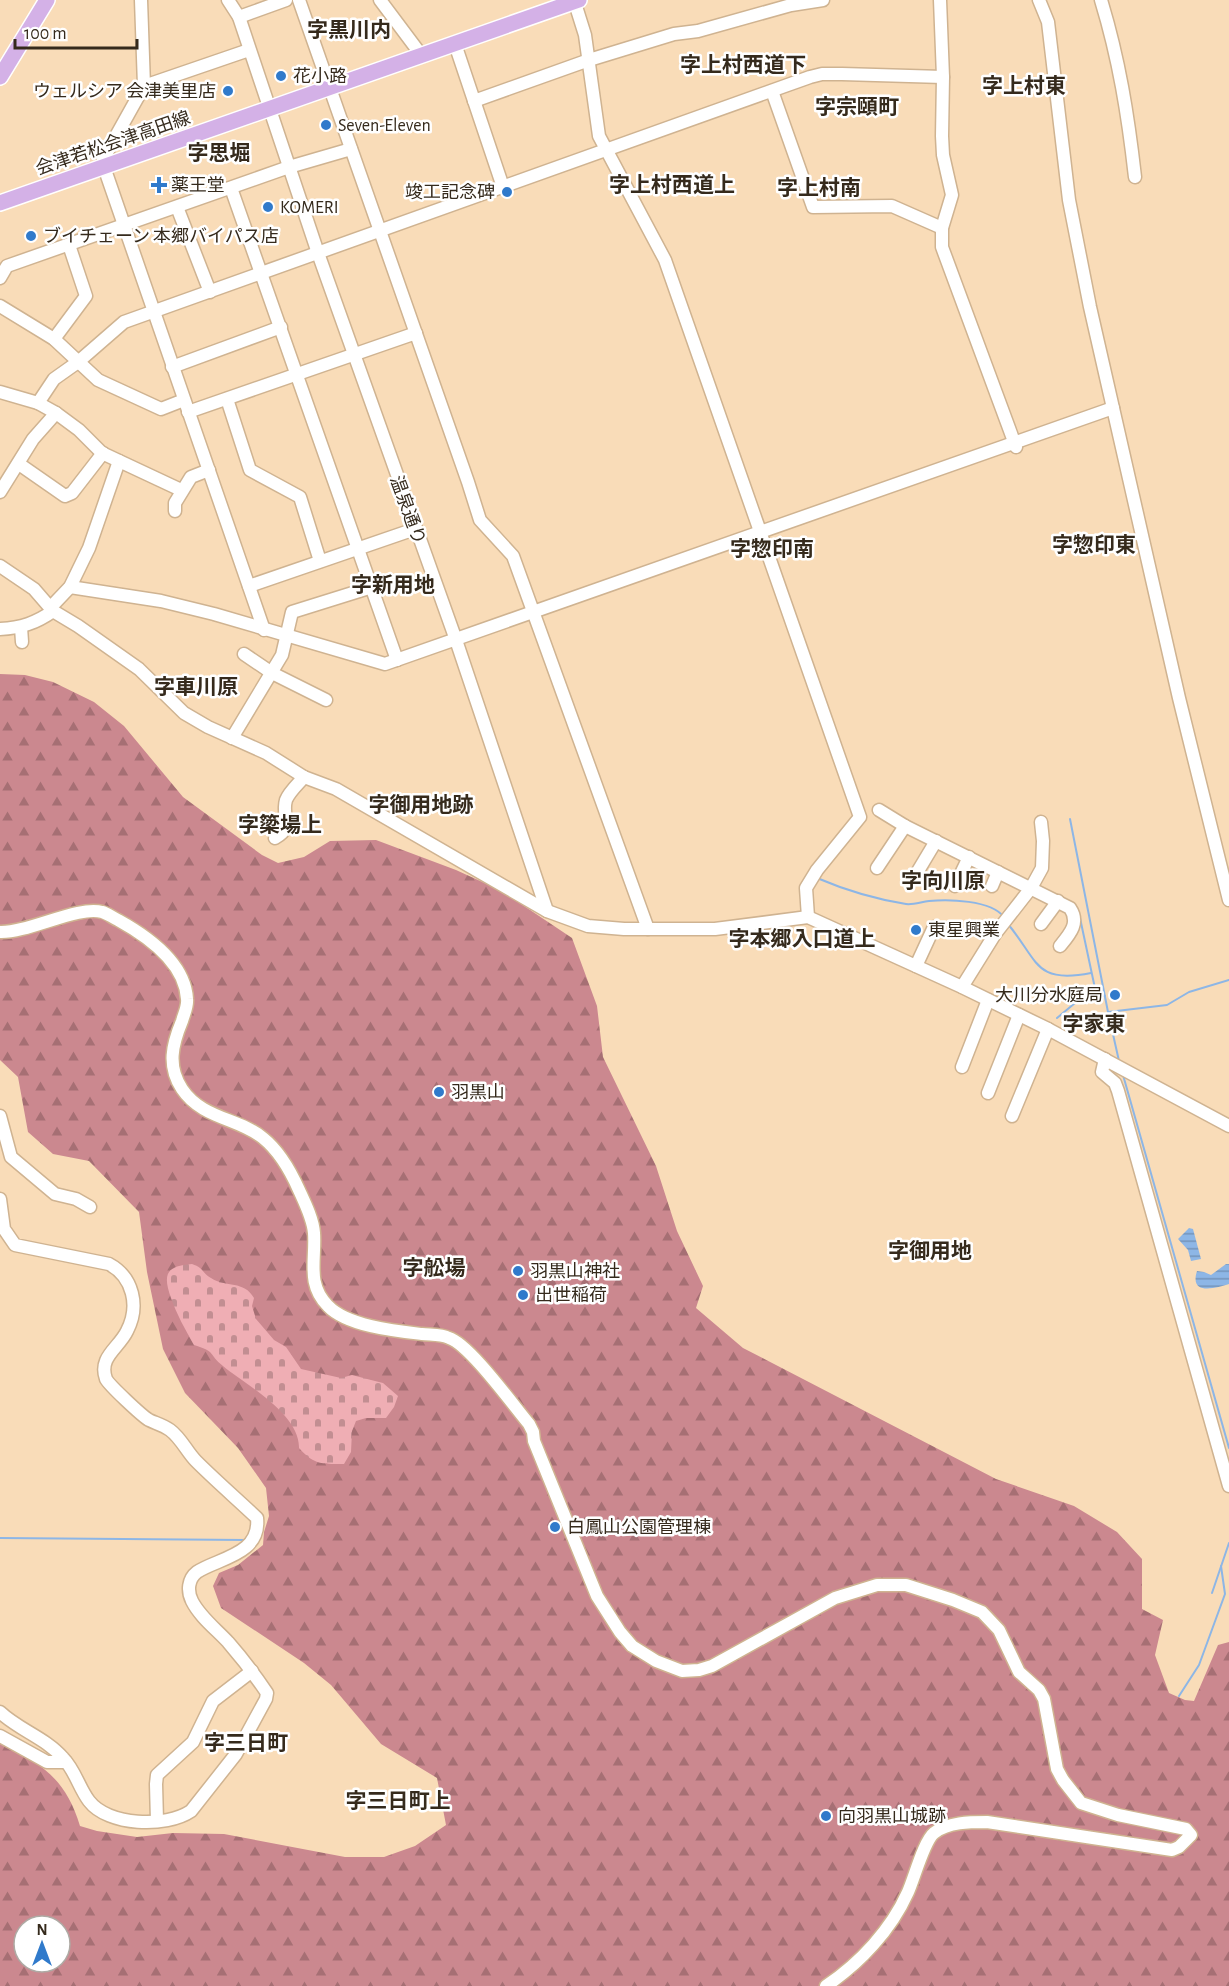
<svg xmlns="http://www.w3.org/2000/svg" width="1229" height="1986" font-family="'Alegreya Sans','Noto Sans JP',sans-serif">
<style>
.forest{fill:url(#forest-firs);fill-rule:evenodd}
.cemetery{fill:url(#cemetery-stones)}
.water{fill:url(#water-rules)}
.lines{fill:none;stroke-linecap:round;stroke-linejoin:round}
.stream{stroke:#8db6e6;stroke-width:2}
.minor-casing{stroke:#cfb391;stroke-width:15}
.major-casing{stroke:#fff;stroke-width:18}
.minor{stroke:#fff;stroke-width:12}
.major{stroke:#d4b1e7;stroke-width:15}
.poi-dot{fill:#307acb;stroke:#fff;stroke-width:2}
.labels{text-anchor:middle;stroke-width:5;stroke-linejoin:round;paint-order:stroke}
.poi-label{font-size:18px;fill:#352a1c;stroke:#fff;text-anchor:start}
.street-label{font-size:18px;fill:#352a1c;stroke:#fff}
.quarter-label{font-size:21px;font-weight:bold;fill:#352a1c;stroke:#fff}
</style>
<defs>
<pattern id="forest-firs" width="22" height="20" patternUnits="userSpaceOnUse" patternTransform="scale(1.5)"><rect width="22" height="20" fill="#cb888f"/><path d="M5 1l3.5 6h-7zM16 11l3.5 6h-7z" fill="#a66f74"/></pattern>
<pattern id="cemetery-stones" width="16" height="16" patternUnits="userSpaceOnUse" patternTransform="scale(1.5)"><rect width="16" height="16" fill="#efaeb4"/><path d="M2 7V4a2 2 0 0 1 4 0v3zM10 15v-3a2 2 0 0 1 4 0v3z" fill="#c28e92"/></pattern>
<pattern id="water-rules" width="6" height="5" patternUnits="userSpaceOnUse" patternTransform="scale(1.5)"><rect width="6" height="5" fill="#8db6e6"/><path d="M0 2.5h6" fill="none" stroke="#7494ba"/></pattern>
</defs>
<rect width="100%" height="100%" fill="#f9dcb8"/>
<path class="forest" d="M0,674L25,675L53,682L94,702L124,726L183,797L262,855L278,863L304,857L330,841L376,840L456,870L500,890L572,938L597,1006L603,1057L656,1166L677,1231L703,1286L696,1308L743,1348L996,1479L1074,1506L1117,1532L1142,1559V1609L1163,1620L1155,1655L1169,1693L1185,1700L1194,1701L1218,1645L1229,1642V1986H0V1742C42,1764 66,1779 80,1826L97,1831L137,1837L173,1833L224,1834L345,1857H384L415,1846L446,1825L437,1778L381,1744L331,1685L304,1663L221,1608L213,1586L219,1573L238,1565L263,1545L264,1532L269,1516L266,1488L238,1448L185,1393L163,1349L147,1272L139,1212L89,1161L53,1154L28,1132L18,1077L0,1060ZM24,1926H60V1962H24Z"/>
<path class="cemetery" d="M192,1264C204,1268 202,1273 211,1278C226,1288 244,1280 254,1298L252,1306L256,1319L274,1340L286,1347L301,1369L341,1378L352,1375L371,1380L383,1383L398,1396L394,1407L386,1418H366L356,1421L352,1431L351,1452L344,1464C322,1464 314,1465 299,1448C300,1414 246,1385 223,1366C208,1354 217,1352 194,1345C185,1329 177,1315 171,1298C163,1275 165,1266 192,1264Z"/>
<g class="water">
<polygon points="1189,1228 1193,1229 1201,1259 1191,1261 1188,1250 1178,1239"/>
<path d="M1226,1264H1229V1284C1216,1288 1189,1296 1197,1271L1204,1272L1211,1275Z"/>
</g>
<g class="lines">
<g class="stream">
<polyline points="1070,819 1108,1012"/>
<path d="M817,878C845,890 875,899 906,904C913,905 921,902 929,901C948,899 991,900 1004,917"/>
<polyline points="1080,918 1096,993 1099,996 1105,996"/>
<path d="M1008,924C1039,962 1035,984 1091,973"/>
<polyline points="1057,1018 1087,993 1099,997"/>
<polyline points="1119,1061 1108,1012 1167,1005 1189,992 1229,980"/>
<polyline points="1123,1075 1229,1448"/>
<polyline points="0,1538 246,1540"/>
<polyline points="1212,1593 1229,1543"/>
<polyline points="1179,1696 1199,1665 1225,1594 1221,1566"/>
</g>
<g class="minor-casing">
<g id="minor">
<polyline points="141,0 144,86 106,154 103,159 104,167 264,630"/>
<polyline points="228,0 239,17 318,253 456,640 547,911"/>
<polyline points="299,0 468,482 480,520 513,556 648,929"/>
<polyline points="380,0 422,56"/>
<polyline points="574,0 585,35 599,136 665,260 860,817 817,870 806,888 808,917"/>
<polyline points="940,0 943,77 942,136 943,155 952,195 942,228 942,247 1016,447"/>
<polyline points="1039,0 1048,22 1069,200 1090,307 1179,698 1229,900"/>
<path d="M1101,0C1119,59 1128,115 1135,177"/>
<polyline points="239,17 286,0"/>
<polyline points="455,44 503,187"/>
<polyline points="144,86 249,50"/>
<polyline points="772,91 813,207 892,206 942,228"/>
<polyline points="474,101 589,60 674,34 698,31 791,5 823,0"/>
<polyline points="231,188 397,660"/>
<polyline points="177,207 210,292"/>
<polyline points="0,278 7,266 289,167 351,149"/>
<polyline points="0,306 54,339 98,380 161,409 184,400"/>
<polyline points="54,339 86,296 69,245"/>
<polyline points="172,367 281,327"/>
<polyline points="0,392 38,403"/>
<polyline points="227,399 250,470 300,497 320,561"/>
<polyline points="188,412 416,333"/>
<polyline points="56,413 79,430 102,453 181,490"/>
<polyline points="19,464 65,496 72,493 103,453"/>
<polyline points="0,492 33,439 56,413 38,403 54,379 78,362 124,322 810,77 822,74 842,74 943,77"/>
<polyline points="175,511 175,503 191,477 209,470"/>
<polyline points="0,566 34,589 53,611 78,626 139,669 184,713 208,727 266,753 304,777 336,789 547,911 588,926 624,929 715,929 808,917 962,987 1048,1029 1229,1126"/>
<polyline points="249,586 415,529"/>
<polyline points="70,587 161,601 214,614 385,664 1113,408"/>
<polyline points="50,608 70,587 89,548 119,461"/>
<polyline points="21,627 22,642"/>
<path d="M0,629C21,628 36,623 53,611"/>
<polyline points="244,654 272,673 326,700"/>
<polyline points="232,738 282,655 292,612 372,587"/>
<path d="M879,810L905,826L1070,908C1080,923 1070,934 1060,946"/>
<path d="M275,838C295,827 281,817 286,800C289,792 298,784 304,777"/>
<polyline points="877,868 905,826"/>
<polyline points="915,876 936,841"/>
<polyline points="955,886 969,857"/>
<polyline points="992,886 998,872"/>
<polyline points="1041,924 1058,901"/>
<path d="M0,932C28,933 79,905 102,912C107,913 113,918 118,920C147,936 185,962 187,999C188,1006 184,1014 182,1021C172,1045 167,1066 182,1089C202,1119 239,1118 263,1138C278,1150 291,1172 299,1190C305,1203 313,1219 314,1233C316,1260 306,1284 328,1306C347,1326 395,1331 422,1334C431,1335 441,1334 449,1338C469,1344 513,1405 529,1424L533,1432L534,1441L597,1596L620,1632L632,1646L656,1661L682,1671L699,1670L712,1666L835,1598L877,1585H906L953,1600L982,1612L999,1630L1019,1672L1039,1690L1044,1699L1057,1769L1063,1780L1081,1803L1118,1815L1186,1829L1191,1835L1179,1847L1172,1850L987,1822C970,1822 948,1822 934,1833C924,1841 914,1879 908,1892C891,1930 860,1963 826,1986"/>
<polyline points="916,966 934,927"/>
<polyline points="962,987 995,934 1031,888 1042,868 1043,841 1041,822"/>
<polyline points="1105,1059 1102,1072 1115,1083 1118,1091 1229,1486"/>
<polyline points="962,1067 988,1000"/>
<polyline points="988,1093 1019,1015"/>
<polyline points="0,1116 11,1157 55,1194 76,1199 90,1207"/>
<polyline points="1012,1116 1048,1029"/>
<path d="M0,1199L4,1229L15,1245L109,1264C133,1277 140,1306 127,1331C119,1348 98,1357 106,1379C109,1385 142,1416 149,1420C155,1423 163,1425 170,1430C181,1438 187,1452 196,1461C216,1481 237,1499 257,1518C261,1555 218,1558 197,1572C188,1579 187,1591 192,1601C200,1617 216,1629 228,1642C242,1658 255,1675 267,1693L266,1699L236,1754L191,1811C166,1828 108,1826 89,1801C79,1788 75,1770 63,1758C46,1738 19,1730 0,1712"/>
<polyline points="0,1736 47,1762 66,1762"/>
<polyline points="157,1821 156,1784 157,1775 193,1742 213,1701 252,1671"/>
</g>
</g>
<g class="major-casing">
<g id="major">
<polyline points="0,77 47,0"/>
<polyline points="0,203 579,0"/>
</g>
</g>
<use href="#minor" class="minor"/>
<use href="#major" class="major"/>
</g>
<g class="poi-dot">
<circle cx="281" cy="76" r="6"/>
<circle cx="228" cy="91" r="6"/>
<circle cx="326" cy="125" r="6"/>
<path d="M156 176h6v6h6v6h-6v6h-6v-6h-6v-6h6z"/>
<circle cx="507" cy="192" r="6"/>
<circle cx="268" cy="207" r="6"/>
<circle cx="31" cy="236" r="6"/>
<circle cx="916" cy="930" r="6"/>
<circle cx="1115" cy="995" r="6"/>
<circle cx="439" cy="1092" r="6"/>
<circle cx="518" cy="1271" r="6"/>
<circle cx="523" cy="1295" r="6"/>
<circle cx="555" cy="1527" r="6"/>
<circle cx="826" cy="1816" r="6"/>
</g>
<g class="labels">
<g class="poi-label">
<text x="293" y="82">花小路</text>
<text x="216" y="97" text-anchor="end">ウェルシア 会津美里店</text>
<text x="338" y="131">Seven-Eleven</text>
<text x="171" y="191">薬王堂</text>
<text x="495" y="198" text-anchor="end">竣工記念碑</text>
<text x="280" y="213">KOMERI</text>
<text x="43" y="242">ブイチェーン 本郷バイパス店</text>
<text x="928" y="936">東星興業</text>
<text x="1103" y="1001" text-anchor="end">大川分水庭局</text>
<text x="451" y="1098">羽黒山</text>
<text x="530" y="1277">羽黒山神社</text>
<text x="535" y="1301">出世稲荷</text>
<text x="567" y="1533">白鳳山公園管理棟</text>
<text x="838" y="1822">向羽黒山城跡</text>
</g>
<g class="street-label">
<text transform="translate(113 143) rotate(-19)" y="6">会津若松会津高田線</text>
<text transform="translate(408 510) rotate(70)" y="6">温泉通り</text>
</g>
<g class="quarter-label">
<text x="349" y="37">字黒川内</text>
<text x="743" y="72">字上村西道下</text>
<text x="1024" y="93">字上村東</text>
<text x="857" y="114">字宗頤町</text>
<text x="219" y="160">字思堀</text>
<text x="672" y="192">字上村西道上</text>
<text x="819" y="195">字上村南</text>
<text x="1094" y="552">字惣印東</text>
<text x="772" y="556">字惣印南</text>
<text x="393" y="592">字新用地</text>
<text x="196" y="694">字車川原</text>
<text x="421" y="812">字御用地跡</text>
<text x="280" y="832">字簗場上</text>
<text x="943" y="888">字向川原</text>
<text x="802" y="946">字本郷入口道上</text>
<text x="1094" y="1031">字家東</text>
<text x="930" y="1258">字御用地</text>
<text x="434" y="1275">字舩場</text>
<text x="246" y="1750">字三日町</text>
<text x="398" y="1808">字三日町上</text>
</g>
</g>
<g transform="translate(42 1944)"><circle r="28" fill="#ffffff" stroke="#aeaaa4" stroke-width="1.5"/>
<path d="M0-4.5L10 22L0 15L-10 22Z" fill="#307acb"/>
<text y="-9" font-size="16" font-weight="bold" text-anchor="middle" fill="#352a1c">N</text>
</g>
<path d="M15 39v9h122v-9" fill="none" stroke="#352a1c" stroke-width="3"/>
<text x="24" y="39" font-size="18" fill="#352a1c" stroke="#ffffff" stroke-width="4.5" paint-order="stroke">100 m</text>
</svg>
